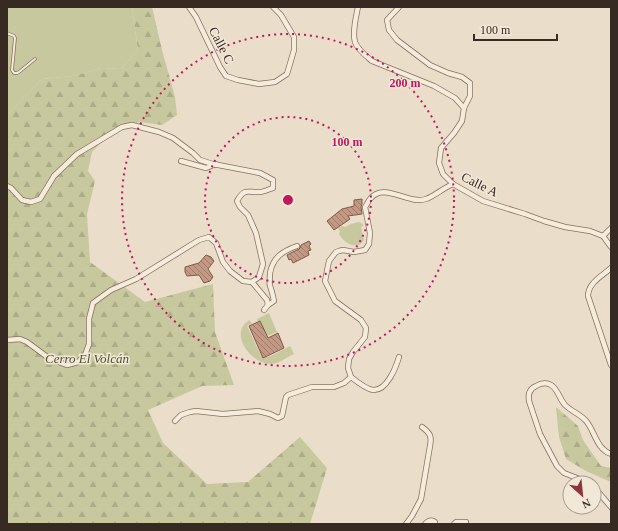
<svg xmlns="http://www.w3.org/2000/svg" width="618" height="531" font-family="Georgia,serif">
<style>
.green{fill:#c7c89e}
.forest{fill:url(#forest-firs)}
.building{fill:url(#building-back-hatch);stroke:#825948}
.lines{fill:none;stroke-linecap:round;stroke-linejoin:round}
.lane-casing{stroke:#857060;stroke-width:3.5}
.street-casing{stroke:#857060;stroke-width:6}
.lane{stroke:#f6ecdc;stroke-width:2}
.street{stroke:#f6ecdc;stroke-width:4.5}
.ring{fill:none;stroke:#c2185b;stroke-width:2;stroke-dasharray:2 4}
.labels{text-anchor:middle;stroke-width:3;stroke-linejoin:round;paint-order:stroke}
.street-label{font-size:13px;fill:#372a22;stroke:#f2e8d8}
.park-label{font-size:13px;font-style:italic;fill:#4b512a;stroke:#f2e8d8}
.centre{fill:#c2185b;stroke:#f2e8d8;stroke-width:2}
.ring-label{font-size:12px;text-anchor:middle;font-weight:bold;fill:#c2185b;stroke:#f2e8d8;stroke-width:3;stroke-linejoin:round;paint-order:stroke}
</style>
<defs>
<pattern id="forest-firs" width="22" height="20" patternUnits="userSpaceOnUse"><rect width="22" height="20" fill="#c7c89e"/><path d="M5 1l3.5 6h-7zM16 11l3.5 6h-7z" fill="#acac88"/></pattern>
<pattern id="building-back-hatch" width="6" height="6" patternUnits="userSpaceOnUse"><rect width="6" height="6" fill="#c49883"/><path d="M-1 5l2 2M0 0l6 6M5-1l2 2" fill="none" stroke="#a07c6b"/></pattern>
</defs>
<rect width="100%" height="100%" fill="#eaddc9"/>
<g class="green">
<polygon points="7,7 132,7 138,50 121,69 101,68 74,76 42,79 7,115"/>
<path d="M359,222L363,224V226L361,227L364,240C357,252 343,242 339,234L340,232L338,228L342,226L345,227L351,224Z"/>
<polygon points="269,313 277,332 267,336 260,321 258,322 257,319"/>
<path d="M249,320L252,323L247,326L261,356L268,357L277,353L290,346L294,354C287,357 278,364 271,364C254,364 234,342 243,326C244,324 247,322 249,320Z"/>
</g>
<g class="forest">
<polygon points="132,7 152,7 162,50 175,97 177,115 162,125 139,122 116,127 92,152 88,171 95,181 87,214 90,262 145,302 213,284 215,332 234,385 202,386 148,410 163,443 207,484 248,482 300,437 327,468 310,524 7,524 7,115 42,79 74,76 101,68 121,69 138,50"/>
<polygon points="556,407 578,426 583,440 601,466 611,468 611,482 586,471 566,459 559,437"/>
</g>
<g class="building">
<polygon points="362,199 362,204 361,207 362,214 348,216 350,219 334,230 327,221 342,209 354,206 354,200"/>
<polygon points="309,241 311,244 309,246 311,250 308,251 309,255 293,263 291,259 289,260 287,255 299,249 300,248 301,245"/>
<polygon points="206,255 211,257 214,261 208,269 213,277 210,281 204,283 199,275 187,276 185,272 185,267 199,263"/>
<polygon points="260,321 268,338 278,333 284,348 263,358 249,326"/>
</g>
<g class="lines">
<g class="lane-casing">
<polyline id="lane" points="7,33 14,36 15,38 12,70 14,73 17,73 19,72 35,59"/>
</g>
<g class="street-casing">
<g id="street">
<polyline points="189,7 196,17 220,67 226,76 238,80 259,84 275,82 287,74 294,50 294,37 281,15 273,7"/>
<path d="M358,7C356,17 352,32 355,42C357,49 366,56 372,61L434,86L455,98L464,108L462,121L454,133L441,148L439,163L443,174L453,184L483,201L525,214L544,221L565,227L590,231L603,236"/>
<polyline points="399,7 387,20 389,30 397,40 430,65 448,73 462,77 470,83 470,96 464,108"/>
<polyline points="181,161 206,168 216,164"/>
<path d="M7,186L11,188L22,200L31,202L40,199L54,176L77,154L122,127L132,125L159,132L173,138L193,153L200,160L213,164L260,173L273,180V188C269,189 264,192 260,192C248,193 245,187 237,201L240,207L248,215L256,233L263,264L259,277L252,282L243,281L230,271L223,262L216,243L209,237L199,240L136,279L111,290L93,303L89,319V344L85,355L78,362L67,365L50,359L27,342L20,339L7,340"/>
<polyline points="603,236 611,247"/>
<polyline points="603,236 611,228"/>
<path d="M611,268C602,276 588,283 588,296L611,365"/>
<polyline points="252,282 267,300 268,305 264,310"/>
<path d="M268,305L274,301C273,296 272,291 270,286C269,282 270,278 270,273C273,257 283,251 297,246"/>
<path d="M351,377C356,381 366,389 373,390C387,391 396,367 399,357"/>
<path d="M175,421L181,415L190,412L196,411L223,414L258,411L270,414L278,418L282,416L286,397L288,395L312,387H334L344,383L351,377L348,368L349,359L353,352L365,337L366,328L361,320L335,301L325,281L329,261L336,252L339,251L343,250L354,252L365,250L369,244L370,233L365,207C367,205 368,201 370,199C384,181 407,205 426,199C435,196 443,188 453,184"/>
<path d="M590,483L564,473L557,466L540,434L529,401C528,395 529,389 536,386C541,383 546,382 551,385C558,389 560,400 565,405C572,412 582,415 587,422C595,433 597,449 611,454"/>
<polyline points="594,487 611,507"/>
<path d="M406,524L412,516L421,499L430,446C432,436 430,433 422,427"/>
<path d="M425,524C428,521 431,519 435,522L434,524"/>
<polyline points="454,524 456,522 466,522"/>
</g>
</g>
<use href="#lane" class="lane"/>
<use href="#street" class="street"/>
</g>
<g class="ring">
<circle cx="288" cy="200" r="83"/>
<circle cx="288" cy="200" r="166"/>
</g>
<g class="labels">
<g class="street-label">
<text transform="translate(222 45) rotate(63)" y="5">Calle C</text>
<text transform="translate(480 184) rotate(26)" y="5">Calle A</text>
</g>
<g class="park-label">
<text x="87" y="363">Cerro El Volcán</text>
</g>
</g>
<circle cx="288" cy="200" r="6" class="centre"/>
<g class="ring-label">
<text x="405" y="87">200 m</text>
<text x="347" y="146">100 m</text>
</g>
<rect width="618" height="531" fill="none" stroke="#372a22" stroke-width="16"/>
<g transform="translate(582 495) rotate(153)"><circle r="19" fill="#f2e8d8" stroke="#a79c8f"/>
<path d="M0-3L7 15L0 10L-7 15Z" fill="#8e363f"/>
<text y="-6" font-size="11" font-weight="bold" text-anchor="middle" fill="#372a22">N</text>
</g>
<path d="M474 34v6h83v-6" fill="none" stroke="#372a22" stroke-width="2"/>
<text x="480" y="34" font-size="12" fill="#372a22" stroke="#f2e8d8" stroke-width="3" paint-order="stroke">100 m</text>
</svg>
